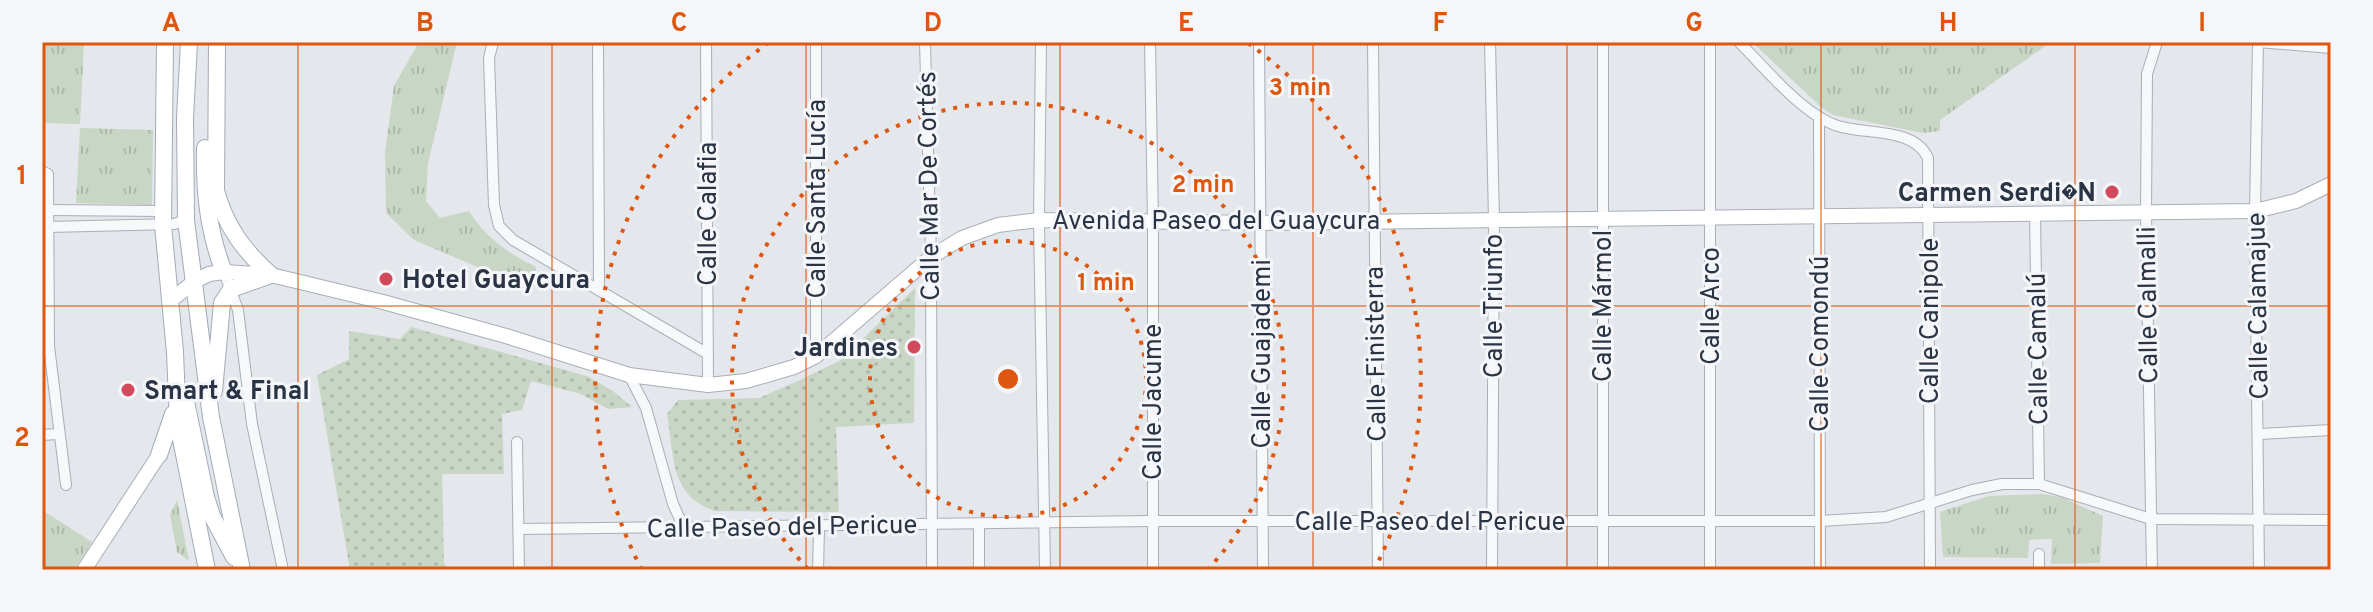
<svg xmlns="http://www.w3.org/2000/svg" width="2373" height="612" font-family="Overpass,sans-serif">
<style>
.grass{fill:url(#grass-tufts)}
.park{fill:url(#park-dots)}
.pitch{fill:#c9d6c5}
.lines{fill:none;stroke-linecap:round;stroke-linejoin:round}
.street-casing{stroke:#a9aeb7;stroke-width:12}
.secondary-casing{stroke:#a9aeb7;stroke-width:16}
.primary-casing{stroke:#a3abb8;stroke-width:18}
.street{stroke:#f7f8fa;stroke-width:10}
.secondary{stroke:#fff;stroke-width:14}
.primary{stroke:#fff;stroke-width:16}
.grid{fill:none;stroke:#df570f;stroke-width:2;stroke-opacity:0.55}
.ring{fill:none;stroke:#df570f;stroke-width:4;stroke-dasharray:4 8}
.poi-dot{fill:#d1495b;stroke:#f4f6f9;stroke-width:3}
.labels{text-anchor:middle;stroke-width:6;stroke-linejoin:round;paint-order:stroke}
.street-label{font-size:26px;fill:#2b3445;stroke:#f4f6f9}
.poi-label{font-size:26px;font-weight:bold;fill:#2b3445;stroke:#f4f6f9;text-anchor:end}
.centre{fill:#df570f;stroke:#f4f6f9;stroke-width:4}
.ring-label{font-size:24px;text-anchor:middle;font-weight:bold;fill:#df570f;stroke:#f4f6f9;stroke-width:6;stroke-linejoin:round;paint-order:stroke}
.neatline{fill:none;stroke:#df570f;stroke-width:3}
.grid-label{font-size:26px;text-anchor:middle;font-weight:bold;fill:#df570f}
</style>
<defs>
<pattern id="grass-tufts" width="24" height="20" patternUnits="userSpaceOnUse" patternTransform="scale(2)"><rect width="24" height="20" fill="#c9d6c5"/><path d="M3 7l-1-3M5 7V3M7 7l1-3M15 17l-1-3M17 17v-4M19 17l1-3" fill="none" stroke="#adb8ab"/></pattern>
<pattern id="park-dots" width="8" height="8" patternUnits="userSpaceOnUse" patternTransform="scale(2)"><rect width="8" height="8" fill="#c9d6c5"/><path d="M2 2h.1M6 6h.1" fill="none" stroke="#adb8ab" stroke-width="1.8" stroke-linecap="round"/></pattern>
</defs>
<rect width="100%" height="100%" fill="#e4e7ec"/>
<g class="grass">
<polygon points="42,42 84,42 80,124 42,123"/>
<path d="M419,42H457L428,163L426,201L440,218L469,211C486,238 508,253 536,267V282H513L414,240L386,213L385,152L394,86Z"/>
<polygon points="1752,42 2051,42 1940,120 1940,131 1923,133 1833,115 1821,107"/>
<polygon points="80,128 153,130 152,205 76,203"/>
<polygon points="2042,494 2061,497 2103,516 2100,563 2051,564 2052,539 2029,540 2028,558 1943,557 1940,512 1989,496"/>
<polygon points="177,500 189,561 177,552 170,515"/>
<polygon points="42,510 92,542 74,570 42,570"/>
</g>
<g class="park">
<path d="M915,288L914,423L836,427L839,512L715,511C670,496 674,456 667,414L678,400L759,398L800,380L841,360Z"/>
<polygon points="411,327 587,376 613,391 632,407 608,409 581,394 531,381 522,410 502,414 504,474 442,474 444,563 448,570 350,570 317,375 349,359 349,331 400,339"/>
</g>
<polygon class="pitch" points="800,408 815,408 816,415 820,414 820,429 810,441 798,424"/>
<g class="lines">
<g class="street-casing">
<g id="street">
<polyline points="493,42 489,58 494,205 499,226 513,240 708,354"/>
<polyline points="598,42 599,290"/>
<polyline points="706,42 708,385"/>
<polyline points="816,42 816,356"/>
<polyline points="925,42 931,257 932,570"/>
<polyline points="1041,42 1039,220 1045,570"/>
<polyline points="1150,42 1153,223 1153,570"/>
<polyline points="1259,42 1263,570"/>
<polyline points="1373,42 1378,570"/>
<polyline points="1490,42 1494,220 1492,570"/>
<polyline points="1603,42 1603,570"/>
<polyline points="1710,42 1710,570"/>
<path d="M1739,42C1766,69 1802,114 1838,126C1866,135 1914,127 1928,158L1930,570"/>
<polyline points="2258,42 2255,211 2259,570"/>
<polyline points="2258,42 2331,48"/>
<polyline points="1819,117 1820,570"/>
<polyline points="42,171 48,174 49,346 66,485"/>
<polyline points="48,210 163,211"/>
<polyline points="2035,213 2039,484"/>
<polyline points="48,227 174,224 186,220"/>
<polyline points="224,272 238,310 252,424 283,570"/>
<polyline points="629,375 646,408 673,504 684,528"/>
<polyline points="2259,434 2331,430"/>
<polyline points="42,435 58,434"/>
<polyline points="517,442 519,570"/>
<polyline points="979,524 979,570"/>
<polyline points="519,529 1151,521 1820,521 1886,517 1972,490 2002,484 2039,484 2151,519 2331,520"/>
<polyline points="2039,554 2039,570"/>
<polyline points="818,570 819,527"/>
<polyline points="2152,570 2146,212 2147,74 2157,42"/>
</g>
</g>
<g class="secondary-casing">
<g id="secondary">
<polyline points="170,301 195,281 209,274 224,272 271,275 383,302 506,336 629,375 708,385 746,381 794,367 816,356 931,257 962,238 998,225 1039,220 1260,223 2255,211 2296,201 2331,184"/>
<polyline points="84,570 159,455"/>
</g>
</g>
<g class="primary-casing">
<g id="primary">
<polyline points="165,42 163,225 175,352 178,424 207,570"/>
<polyline points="189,42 185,118 186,220 211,417 242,570"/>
<path d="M205,148C204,191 208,231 224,272"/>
<path d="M214,391L222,303L231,289L271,275C244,251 226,227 216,191L217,42"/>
<polyline points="185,397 206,497 212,516 234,557"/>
<polyline points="159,455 173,414"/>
</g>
</g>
<use href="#street" class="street"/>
<use href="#secondary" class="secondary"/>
<use href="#primary" class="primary"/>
</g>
<path class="grid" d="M298,42V570M552,42V570M806,42V570M1060,42V570M1313,42V570M1567,42V570M1821,42V570M2075,42V570M42,306H2331"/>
<g class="ring">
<circle cx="1008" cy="379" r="138"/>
<path d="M808 569A276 276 0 1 1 1208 569"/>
<path d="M642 570A413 413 0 0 1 768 43M1248 43A413 413 0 0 1 1374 570"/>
</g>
<g class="poi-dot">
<circle cx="2112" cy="192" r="8"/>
<circle cx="386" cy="279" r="8"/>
<circle cx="914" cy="347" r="8"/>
<circle cx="128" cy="390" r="8"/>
</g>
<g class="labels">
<g class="street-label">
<text transform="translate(928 186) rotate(-91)" y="9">Calle Mar De Cortés</text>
<text transform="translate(816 199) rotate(-90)" y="9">Calle Santa Lucía</text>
<text transform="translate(707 214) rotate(-90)" y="9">Calle Calafia</text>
<text x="1216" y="229">Avenida Paseo del Guaycura</text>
<text transform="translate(2147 305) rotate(-91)" y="9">Calle Calmalli</text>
<text transform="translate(1493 306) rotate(-90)" y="9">Calle Triunfo</text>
<text transform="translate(1602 306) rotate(-90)" y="9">Calle Mármol</text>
<text transform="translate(1710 306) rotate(-90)" y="9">Calle Arco</text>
<text transform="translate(2257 306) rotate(-91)" y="9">Calle Calamajue</text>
<text transform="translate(1929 321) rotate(-90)" y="9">Calle Canipole</text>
<text transform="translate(1819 344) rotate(-90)" y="9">Calle Comondú</text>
<text transform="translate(2037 349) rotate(-91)" y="9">Calle Camalú</text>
<text transform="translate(1261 354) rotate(-90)" y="9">Calle Guajademi</text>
<text transform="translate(1375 354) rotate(-91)" y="9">Calle Finisterra</text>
<text transform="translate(1152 402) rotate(-90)" y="9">Calle Jacume</text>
<text x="1430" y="530">Calle Paseo del Pericue</text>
<text transform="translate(782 526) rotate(-1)" y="9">Calle Paseo del Pericue</text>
</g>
<g class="poi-label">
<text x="2096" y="201">Carmen Serdi�N</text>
<text x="402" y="288" text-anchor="start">Hotel Guaycura</text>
<text x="898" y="356">Jardines</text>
<text x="144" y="399" text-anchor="start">Smart &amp; Final</text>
</g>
</g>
<circle cx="1008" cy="379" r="12" class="centre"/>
<g class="ring-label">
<text x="1300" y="95">3 min</text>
<text x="1203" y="192">2 min</text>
<text x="1106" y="290">1 min</text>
</g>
<rect width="2373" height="612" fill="none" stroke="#f4f6f9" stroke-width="88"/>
<rect x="44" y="44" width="2285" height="524" class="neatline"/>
<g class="grid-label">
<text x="171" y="31">A</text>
<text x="425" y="31">B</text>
<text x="679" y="31">C</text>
<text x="933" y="31">D</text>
<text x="1186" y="31">E</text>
<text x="1440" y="31">F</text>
<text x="1694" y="31">G</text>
<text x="1948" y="31">H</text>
<text x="2202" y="31">I</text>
<text x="22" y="184">1</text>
<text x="22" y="446">2</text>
</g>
</svg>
